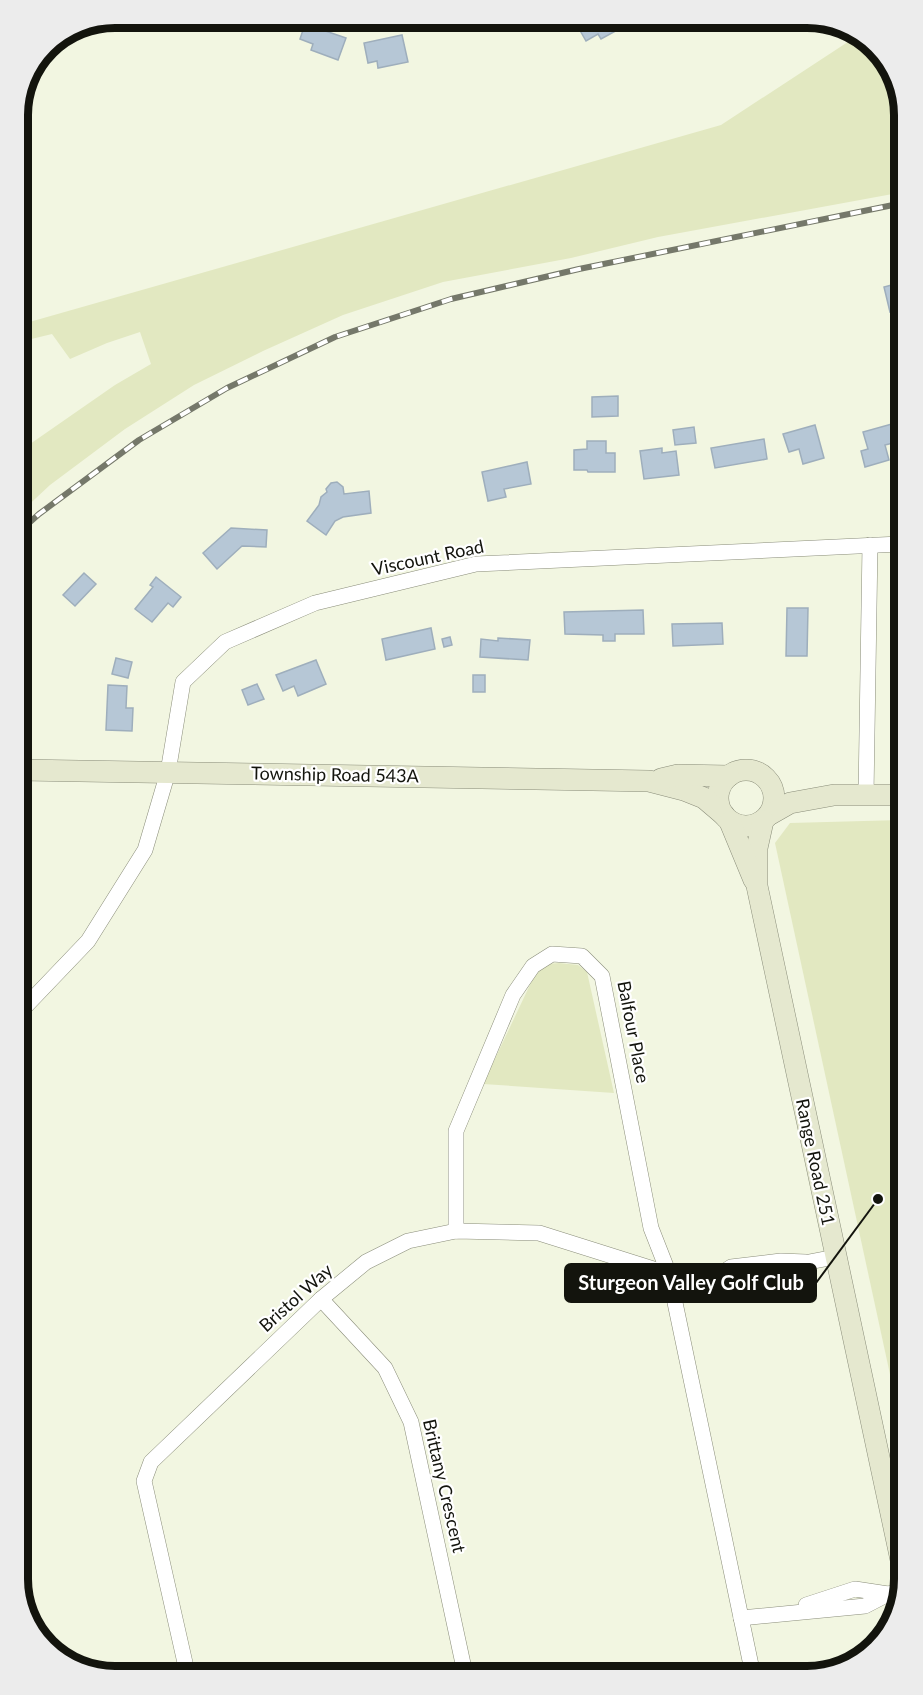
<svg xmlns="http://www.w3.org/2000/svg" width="923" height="1695" font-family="Lato,sans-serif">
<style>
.green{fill:#e2e8c1}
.building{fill:#b6c7d6;stroke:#9eaebc;stroke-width:1.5}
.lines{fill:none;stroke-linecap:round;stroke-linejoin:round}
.street-casing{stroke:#8a8d7a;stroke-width:16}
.secondary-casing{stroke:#8a8d7a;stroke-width:22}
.street{stroke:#fff;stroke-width:15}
.secondary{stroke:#e5e8cf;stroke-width:21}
.rail-casing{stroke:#75786a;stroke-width:6}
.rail{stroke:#fff;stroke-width:4;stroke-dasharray:11;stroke-linecap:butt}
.labels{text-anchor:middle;stroke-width:4.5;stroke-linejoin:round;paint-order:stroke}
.street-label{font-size:18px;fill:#13140d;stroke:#fff}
.rim{fill:none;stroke:#13140d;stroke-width:8}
.leader{fill:none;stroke:#13140d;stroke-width:2}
.callout-dot{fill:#13140d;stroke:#fff;stroke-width:2}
.callout{fill:#13140d;stroke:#13140d;stroke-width:2}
.callout-label{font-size:20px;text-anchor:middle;font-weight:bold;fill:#fff}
</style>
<rect width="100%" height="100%" fill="#f2f6e1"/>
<g class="green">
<polygon points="860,34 897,78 898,193 658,237 571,258 443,282 343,315 263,351 194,385 125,429 50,485 20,513 20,451 115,385 151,364 140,332 107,343 70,359 52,334 19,342 19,325 721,125"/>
<polygon points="901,820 904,1439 775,843 790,823"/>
<polygon points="559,963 578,965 587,972 614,1093 483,1084 537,970 546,964"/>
</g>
<g class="building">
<polygon points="573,18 618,18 623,27 601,39 598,34 586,41"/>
<polygon points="305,24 346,38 338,60 311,50 313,44 300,39"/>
<polygon points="402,35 408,62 378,68 377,61 368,63 364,43"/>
<polygon points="899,283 899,310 890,312 884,287"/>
<polygon points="618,396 618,416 592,417 592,397"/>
<polygon points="899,422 899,448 895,449 893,443 885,445 889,460 865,467 861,451 868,449 863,432"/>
<polygon points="815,425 824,458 803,464 799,449 789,452 783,434"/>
<polygon points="694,427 696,443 675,445 673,430"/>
<polygon points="764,439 767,459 715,468 711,448"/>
<polygon points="587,441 606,441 606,453 615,453 615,472 588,472 587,470 574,470 574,450 587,449"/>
<polygon points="662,448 662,453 676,451 679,475 644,479 640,451"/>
<polygon points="527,462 531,484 504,489 506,497 488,501 482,472"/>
<polygon points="337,482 343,487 344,494 369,491 371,513 343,517 335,521 326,535 307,521 319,505 321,497 327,492 326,489 331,483"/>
<polygon points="231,528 267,530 266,547 242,546 217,569 203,553"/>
<polygon points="84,573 96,584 75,606 63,595"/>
<polygon points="156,577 181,597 173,607 168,603 152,622 135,609 153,587 150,585"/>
<polygon points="787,608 808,608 807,656 786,656"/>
<polygon points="643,610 644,634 615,634 615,641 603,641 603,635 565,634 564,612"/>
<polygon points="722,623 723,644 673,646 672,624"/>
<polygon points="431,628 435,649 386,660 382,639"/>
<polygon points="450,637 452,645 444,647 442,639"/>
<polygon points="498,638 530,640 528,660 480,657 481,639 498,641"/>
<polygon points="116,658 132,662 128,678 112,674"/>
<polygon points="316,660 326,684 298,696 294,686 283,691 276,675"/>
<rect x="473" y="675" width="12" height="17"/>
<polygon points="257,684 264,699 248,705 242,690"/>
<polygon points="108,685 127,686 126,708 133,708 132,731 106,730"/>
</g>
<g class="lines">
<g class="street-casing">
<g id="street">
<polyline points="866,795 870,545"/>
<polyline points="23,1009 88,941 145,850 168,772 183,682 225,642 315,603 476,564 900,544"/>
<polyline points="456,1231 456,1131 513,995 533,966 552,954 582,956 602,976 651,1228 669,1274 752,1670"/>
<polyline points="715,1278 731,1267 781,1261 806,1262"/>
<polyline points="321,1299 385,1368 411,1422 465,1673"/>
<polyline points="806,1605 855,1589 888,1594 902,1591"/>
<polyline points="741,1618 865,1606 888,1594"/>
<polyline points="188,1676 144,1481 151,1462 321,1299 366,1262 408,1241 456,1231 539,1233 669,1274 739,1281 782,1275 809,1262 835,1257"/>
</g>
</g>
<g class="secondary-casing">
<g id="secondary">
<circle cx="746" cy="798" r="28"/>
<polyline points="21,770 649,781 684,790 704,798 724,815"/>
<polyline points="661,779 678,775 729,776"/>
<polyline points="769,815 790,803 834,795 901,795"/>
<polyline points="763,821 757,848 757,886 905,1579"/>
<polyline points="730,822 754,880"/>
</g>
</g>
<use href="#street" class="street"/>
<use href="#secondary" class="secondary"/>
<g class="rail-casing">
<polyline id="rail" points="20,531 39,514 139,440 227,388 335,337 451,299 579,269 898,204"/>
</g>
<use href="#rail" class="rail"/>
</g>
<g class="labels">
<g class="street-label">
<text transform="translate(428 558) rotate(-12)" y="6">Viscount Road</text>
<text transform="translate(335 775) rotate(1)" y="6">Township Road 543A</text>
<text transform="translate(633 1032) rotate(79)" y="6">Balfour Place</text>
<text transform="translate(815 1162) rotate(78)" y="6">Range Road 251</text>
<text transform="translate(296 1298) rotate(-42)" y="6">Bristol Way</text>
<text transform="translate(444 1486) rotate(77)" y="6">Brittany Crescent</text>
</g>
</g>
<path d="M0 0H923V1695H0ZM115 28H807A87 87 0 0 1 894 115V1579A87 87 0 0 1 807 1666H115A87 87 0 0 1 28 1579V115A87 87 0 0 1 115 28Z" fill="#ececec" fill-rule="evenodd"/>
<path class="rim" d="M115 28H807A87 87 0 0 1 894 115V1579A87 87 0 0 1 807 1666H115A87 87 0 0 1 28 1579V115A87 87 0 0 1 115 28Z"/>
<path class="leader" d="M878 1199L816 1283"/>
<circle class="callout-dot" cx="878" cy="1199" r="6"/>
<rect class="callout" x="565" y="1264" width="251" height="38" rx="6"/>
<g class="callout-label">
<text x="691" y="1290">Sturgeon Valley Golf Club</text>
</g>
</svg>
